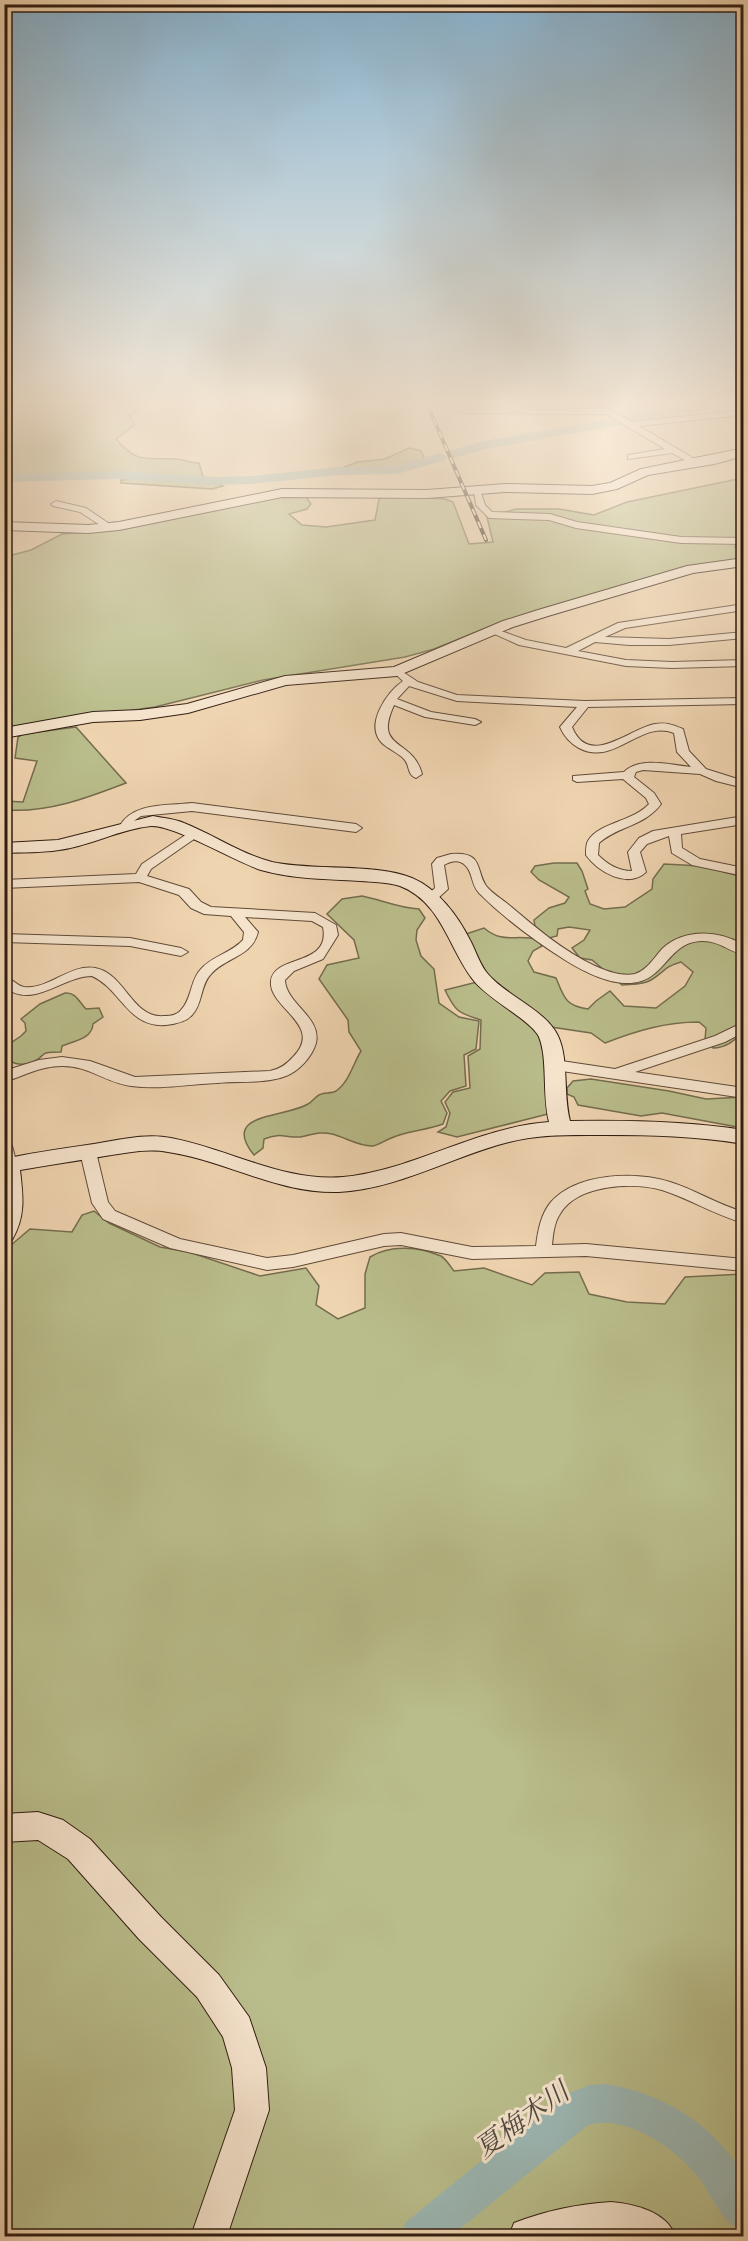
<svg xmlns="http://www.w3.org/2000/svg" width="748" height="2241" font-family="'Old Standard TT','Noto Serif JP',serif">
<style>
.green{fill:#b9bd8b;stroke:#746c4e;stroke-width:1.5}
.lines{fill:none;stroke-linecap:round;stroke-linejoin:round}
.river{fill:#9cb7b3;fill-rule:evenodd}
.street-casing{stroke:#604a38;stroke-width:2}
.secondary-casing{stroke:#301c10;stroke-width:2}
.street{fill:#f5e3cc;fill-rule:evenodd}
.secondary{fill:#f5e3cc;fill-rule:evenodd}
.rail-casing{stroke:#301c10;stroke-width:4}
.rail{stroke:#f5e3cc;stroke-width:2;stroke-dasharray:7;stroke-linecap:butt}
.labels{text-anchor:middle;stroke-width:6;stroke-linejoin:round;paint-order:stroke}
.near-water-label{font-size:27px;font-style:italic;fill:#504a41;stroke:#f5e3cc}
</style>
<rect width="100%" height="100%" fill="#efd4b0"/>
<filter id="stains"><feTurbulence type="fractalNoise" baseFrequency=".00333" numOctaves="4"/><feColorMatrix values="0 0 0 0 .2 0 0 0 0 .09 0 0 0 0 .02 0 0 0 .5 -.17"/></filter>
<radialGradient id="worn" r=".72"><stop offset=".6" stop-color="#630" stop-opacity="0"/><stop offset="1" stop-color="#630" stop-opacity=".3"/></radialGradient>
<g class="green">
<path d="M4,406H137L135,412L129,415L135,425L116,439C138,465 147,457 176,459C184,459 191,464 199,463L204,480H192L212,481L223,486L212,489L121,483V480L149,478L119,475L5,477Z"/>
<polygon points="448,406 612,406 520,414 465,414"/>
<polygon points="409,448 421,451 424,457 421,462 386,469 339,469 358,462 385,459"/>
<polygon points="743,478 743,537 733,538 732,542 736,545 735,547 743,549 743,561 711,564 504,621 434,649 405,657 263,680 155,707 85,717 5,731 4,557 31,550 62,534 125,529 252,502 279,497 305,495 311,504 307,509 289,514 302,525 326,527 375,520 379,499 388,496 445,499 453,502 469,544 493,542 487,517 516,509 559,509 594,515 627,502"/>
<path d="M76,727L126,783C87,798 48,813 5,810V801L23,802L37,761L15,758L18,737L23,734Z"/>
<path d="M554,863H577L582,871L588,889L585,891L590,904L604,909L625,907L652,889L653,879L664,864L702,866L743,877V1029C738,1040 725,1048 713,1048L705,1040L706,1028L699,1022C665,1022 636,1031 605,1043L591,1033L551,1027L484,972L466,934L484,928C504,945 517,933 538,940L542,946L533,951L528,961L534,972L556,978C564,997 565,1006 588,1009L596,1001L610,991L624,1006L656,1008L685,986L693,972L681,962C663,967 665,972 651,980C643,985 632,984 622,985L592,960L580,958L572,948L584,940L590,930L569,927L558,929L557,936L549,938L535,926L534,920L549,908L565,903L569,897L539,880L531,872L535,866Z"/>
<path d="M362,896C382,900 399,908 419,909L425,918L417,930L416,940L421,956L434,969L439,1003L459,1017L479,1021L476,1049L464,1055L466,1086L450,1091L441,1101L447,1113L443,1124C425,1131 407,1130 389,1139C384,1141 377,1146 372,1146C357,1146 345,1137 332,1134C319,1131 312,1135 300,1137C284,1138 282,1132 264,1139L263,1148L254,1155C219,1112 286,1118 308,1104C312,1102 315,1097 319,1095C324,1092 331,1094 336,1091C349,1082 353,1064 361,1051L349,1032L348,1020L319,979L327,965L359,958L354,940L327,914L342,899Z"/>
<path d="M477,982L539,1030L546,1060L552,1113L457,1137L438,1132L446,1127L450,1113L445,1102L453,1092L470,1088L468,1056L480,1049L481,1020C458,1013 455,1011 445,990Z"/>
<path d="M65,993C76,992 79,1002 86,1009L99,1008L103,1017L93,1024C92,1039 74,1041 62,1046L61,1052C56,1052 51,1052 46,1053C43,1054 41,1057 38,1059C24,1068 4,1066 5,1047L21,1036L26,1031L25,1023L21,1019L40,1004Z"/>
<polygon points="591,1079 669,1091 706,1099 743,1097 743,1128 662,1113 641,1116 578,1105 574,1097 567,1094 567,1088 573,1081"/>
<path d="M94,1211L109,1223L160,1247L189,1252L260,1276L306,1268L319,1286L316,1305L338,1319L365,1308V1274L370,1257C391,1244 419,1247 441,1256C446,1259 450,1266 454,1271L484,1268L532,1285L545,1273L579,1272L589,1294L627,1302L665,1304L685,1277L743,1274V2236H5L4,1251L30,1229L72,1232L82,1215Z"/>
</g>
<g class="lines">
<g class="river">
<polygon points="684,406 711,406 704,410 486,449 454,458 447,454 449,451 484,441"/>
<polygon points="440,453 447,457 445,460 397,474 337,475 251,484 217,485 115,479 4,482 4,474 115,471 217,477 251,476 337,467 396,466"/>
<path d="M605,2084C654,2091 704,2118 733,2159C736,2163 742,2169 744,2174C747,2185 744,2216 744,2229C740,2227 734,2226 731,2224C720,2216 708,2190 699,2178C676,2149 628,2114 588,2125L451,2236H400L406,2222L561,2096L590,2085Z"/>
</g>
<g class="street-casing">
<g id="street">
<polygon points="501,406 513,406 529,410 608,409 632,422 744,410 744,415 639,426 698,461 699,463 695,466 672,453 628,459 628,455 665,449 606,414 529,414"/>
<polygon points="474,490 480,490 485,505 492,512 550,514 577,522 681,537 744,538 744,544 681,543 576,528 549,520 489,518 476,505"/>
<polygon points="56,501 86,508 114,527 106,529 80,512 53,506 51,504"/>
<polygon points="744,604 744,610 625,628 605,637 669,639 744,632 744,638 669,645 629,645 595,642 578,651 626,660 672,662 744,660 744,666 672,668 626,666 519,645 488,631 493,628 526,640 566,648 618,623"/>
<path d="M397,668L418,682L457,695L585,701L744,698V704L588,707L572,727C589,769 630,728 655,724C666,722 673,725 683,729L689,751L706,769L744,781V788L716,781L700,774L643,770L636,772L634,777L654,793L661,804C645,826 618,826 599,843L598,855C607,864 618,871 632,871L628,852L639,838L653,831L744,816V824L681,834L682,848L700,859L744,868V876L692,865L672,853L669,836L647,844L640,852L646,872C628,889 598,872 586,855C586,851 586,844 588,841C598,823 634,821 649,804L646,798L623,779L577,782L573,780V776L624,772C640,756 671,765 691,767L677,752L674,733C641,719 614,767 579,748C570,743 564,736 560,727L577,707L457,701L409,686L397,699L431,712L475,719L481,722L475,725L425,717L394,705C373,751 412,737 422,774L416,778C407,775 410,765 404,759C397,752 388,749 381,742C365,724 387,692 403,681L392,671Z"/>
<path d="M192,803L356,824L362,828L356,832L192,811L141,816L134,821L129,830H121L119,827C132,802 167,806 192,803Z"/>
<path d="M193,830L199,834L197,837L151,869L147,876L189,889L201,902L211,907L315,913L336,925L338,935L323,959L294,971L285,980C286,1004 322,1017 316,1043C312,1057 299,1071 286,1076C265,1084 240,1081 218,1083C189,1084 160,1090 131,1086C106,1083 88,1065 61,1066C40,1066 24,1076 4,1082V1071L39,1060L62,1057L90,1061L135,1077L270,1071C280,1069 287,1064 293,1057C325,1025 268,1008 271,981C274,954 331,967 323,927L312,921L245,917L258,932C252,957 226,957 211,974C200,985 203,1004 192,1015C186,1022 175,1024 166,1025C128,1028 121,989 92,976C62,976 34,1010 4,987V976C12,978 17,986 24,987C49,990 69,964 95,968C125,973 132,1019 164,1016C171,1016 177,1015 181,1010C192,999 190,980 201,969C212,956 231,953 243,940L244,932L231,916L204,914L191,908L179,895L139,882L4,888V880L136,874L142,864Z"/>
<path d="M451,854C485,851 475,872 487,887C493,894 502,899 509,905C535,927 563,951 595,966C606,971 622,977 635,974C647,970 654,958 662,949C684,928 719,930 744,945V955C728,951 718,940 701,941C677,942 670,961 654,974C629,995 589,975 565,960C535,941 504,918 479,893C471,885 473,872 465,865C459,859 451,861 444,865L448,889L436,900H426L425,897L435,888L432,864L437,858Z"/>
<polygon points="4,934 130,938 181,948 188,952 181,956 130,946 4,942"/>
<polygon points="744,1022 744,1032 725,1042 635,1072 744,1088 744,1098 555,1070 548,1065 555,1060 615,1069 715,1036"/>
<polygon points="4,1141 12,1146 17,1165 9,1170 4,1169"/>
<path d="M88,1147L96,1152L108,1202L115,1211L180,1239L267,1258L293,1255L384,1234L401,1233L472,1247L536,1246C538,1230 541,1214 551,1202C577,1173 635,1171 670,1182C696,1190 718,1205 744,1212V1223C715,1215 690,1199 662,1190C633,1182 577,1184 560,1214C554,1223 553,1235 552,1245L586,1244L744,1259V1271L586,1256L472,1259L401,1245L384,1246L293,1267L267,1270L170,1248L103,1219L92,1203L80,1152Z"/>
</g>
</g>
<g class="secondary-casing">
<g id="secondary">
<polygon points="744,448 744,456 714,464 648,475 617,489 592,494 505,492 427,498 282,497 119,530 88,533 4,530 4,522 88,525 119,522 282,489 427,490 505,484 592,486 610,483 641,469"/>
<polygon points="744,558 744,566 693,573 548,616 513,627 397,676 286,685 188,713 140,720 93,722 4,738 4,728 93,712 140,710 187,704 285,676 394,667 503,621 538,610 687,566"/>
<path d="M153,816C163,818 175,819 184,823C214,835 241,854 272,862C314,871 376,863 412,878C438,889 458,916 470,940C476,951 479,963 487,973C506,996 546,1010 558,1036C569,1059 563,1094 570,1121C628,1120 686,1121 744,1130V1144C697,1136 650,1135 603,1135C572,1135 540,1134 509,1142C453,1156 398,1189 339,1192C278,1194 227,1161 168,1152C147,1148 126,1153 105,1156C77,1161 48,1165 20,1170C23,1196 26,1216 12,1240L4,1242V1159L9,1158C37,1152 66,1148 94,1144C119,1140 146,1133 171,1138C229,1149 283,1182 343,1177C414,1170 477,1127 549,1122C542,1095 548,1059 539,1037C532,1021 488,999 474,981C449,950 442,902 400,886C388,882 373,882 360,881C327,879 292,879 261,870C234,861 174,825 151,826C120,829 90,846 59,850C41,853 22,852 4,853V843L58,840Z"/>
<polygon points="38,1812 63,1820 90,1839 161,1917 219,1975 249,2017 266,2068 269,2110 227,2236 191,2236 235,2110 232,2068 223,2037 197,1997 139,1939 68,1859 38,1840 4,1842 4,1814"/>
<path d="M611,2202C635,2204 667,2212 675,2236H509L514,2223C545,2211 578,2204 611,2202Z"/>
</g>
</g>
<use href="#street" class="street"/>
<use href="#secondary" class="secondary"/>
<g class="rail-casing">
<polyline id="rail" points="428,406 486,540"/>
</g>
<use href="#rail" class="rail"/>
</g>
<linearGradient id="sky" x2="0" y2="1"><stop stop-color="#89b5d3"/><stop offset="0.56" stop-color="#f8ecdb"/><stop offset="1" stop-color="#f8ecdb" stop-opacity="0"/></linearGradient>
<rect width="748" height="719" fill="url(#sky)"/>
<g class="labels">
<g class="near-water-label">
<text transform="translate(522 2120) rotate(-36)" y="9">夏梅木川</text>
</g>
</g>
<rect width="748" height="2241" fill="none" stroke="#efd4b0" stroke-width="24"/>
<rect x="6" y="6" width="736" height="2229" fill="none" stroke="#301c10" stroke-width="3"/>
<rect x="12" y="12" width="724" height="2217" fill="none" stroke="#301c10" stroke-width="1.5"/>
<rect width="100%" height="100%" filter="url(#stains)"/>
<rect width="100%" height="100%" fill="url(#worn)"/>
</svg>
